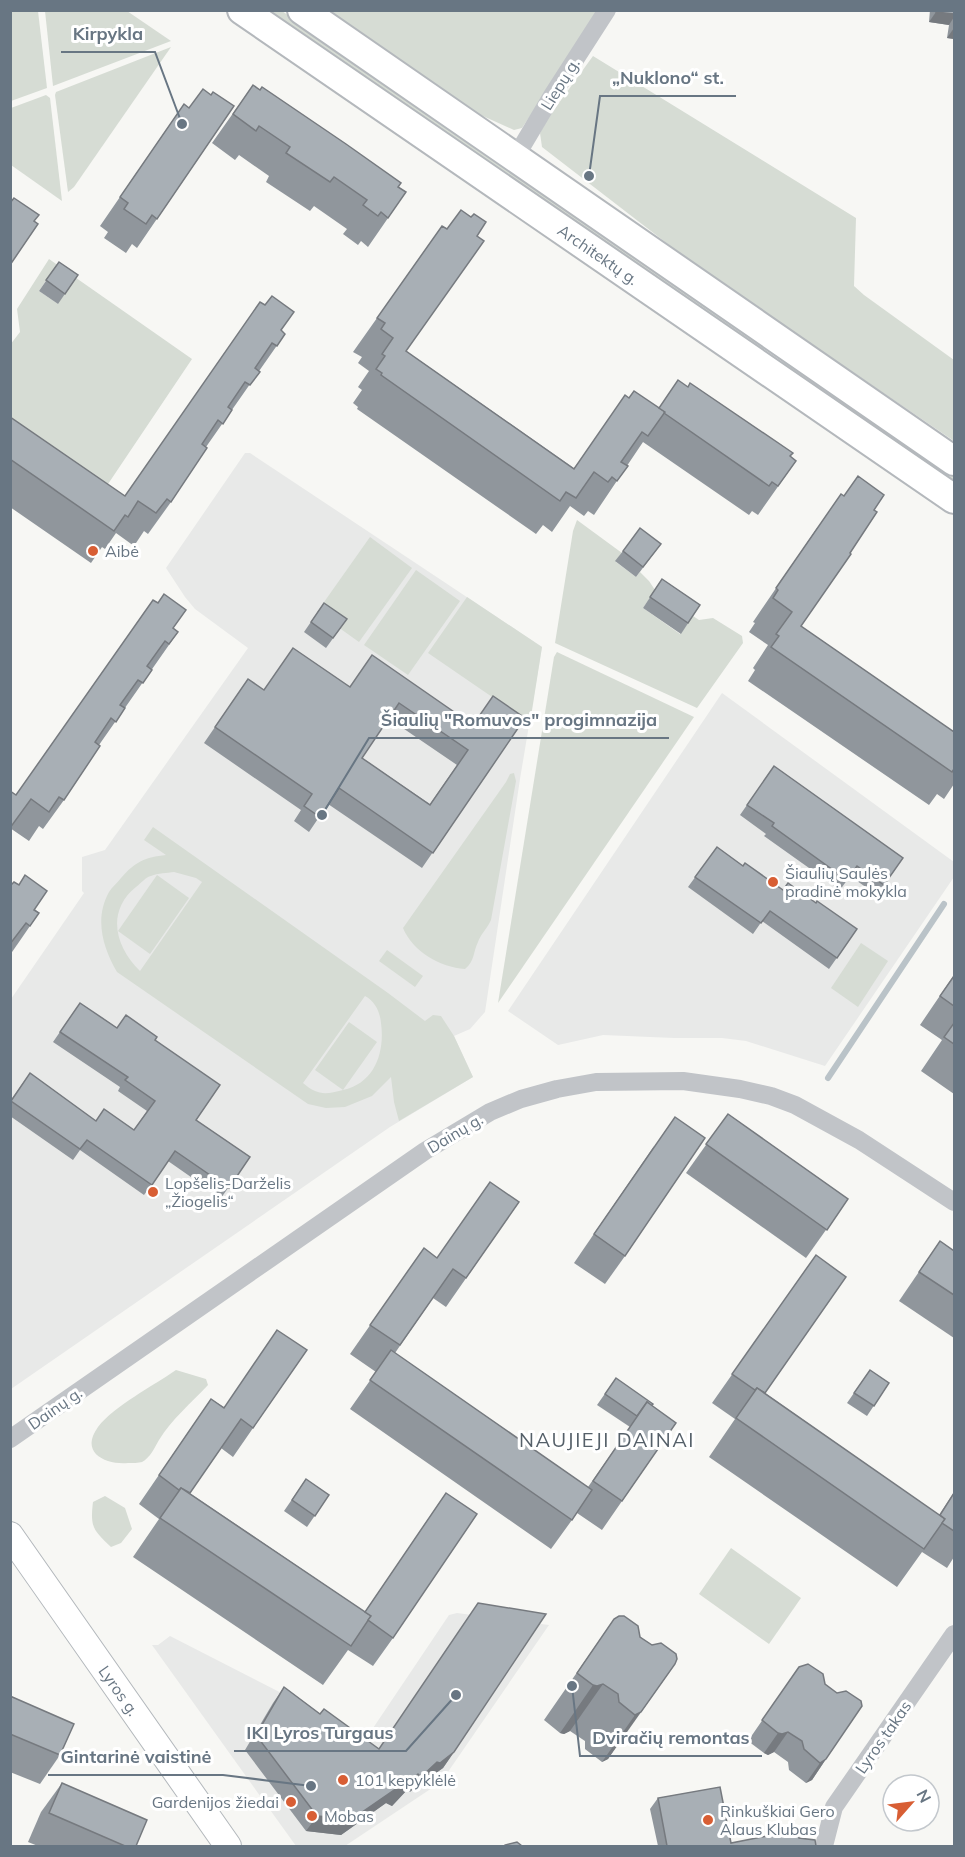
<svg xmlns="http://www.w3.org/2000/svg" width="965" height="1857" font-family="Mulish,sans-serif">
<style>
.built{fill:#e8e9e8}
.green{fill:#d6dcd4;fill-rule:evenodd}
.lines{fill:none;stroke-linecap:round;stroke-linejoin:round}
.stream{stroke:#bac3c8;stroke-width:6}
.secondary-casing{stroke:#b3b8bc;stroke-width:28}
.primary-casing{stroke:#b4b8bc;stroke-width:32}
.street{stroke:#c1c4c8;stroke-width:18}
.secondary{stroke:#fff;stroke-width:26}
.primary{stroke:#fff;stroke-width:28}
.wall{fill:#90969c;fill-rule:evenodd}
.shaded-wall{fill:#767a7f}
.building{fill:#a8afb5;stroke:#767a7f;stroke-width:1.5;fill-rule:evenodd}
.poi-dot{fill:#d85e34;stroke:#fff;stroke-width:2}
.labels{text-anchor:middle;stroke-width:6;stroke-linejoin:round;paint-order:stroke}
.street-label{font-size:16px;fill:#687683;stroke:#fff}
.poi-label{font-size:16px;fill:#687683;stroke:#fff;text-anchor:start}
.quarter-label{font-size:20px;letter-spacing:1.5px;fill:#556069;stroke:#fff}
.leader{fill:none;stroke:#687683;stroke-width:2}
.callout-dot{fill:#687683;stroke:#fff;stroke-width:2}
.callout-label{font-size:18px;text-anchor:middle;font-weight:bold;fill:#687683;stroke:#fff;stroke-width:6;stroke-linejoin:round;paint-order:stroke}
</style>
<rect width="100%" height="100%" fill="#f7f7f4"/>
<g class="built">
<polygon points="245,453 250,453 542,647 520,779 485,1012 470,1029 454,1036 473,1077 390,1127 11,1389 11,999 84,893 82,891 82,857 105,850 248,648 195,609 185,597 166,568"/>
<polygon points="722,693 954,862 954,877 825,1066 746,1041 722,1038 674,1038 603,1035 558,1045 508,1011"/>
<polygon points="457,1613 549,1625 441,1782 345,1846 296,1846 152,1645 158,1645 170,1636 299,1702 361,1746 449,1615"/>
</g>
<g class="green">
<polygon points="11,10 38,11 47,88 11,101"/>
<polygon points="45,11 127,11 171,41 53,86"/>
<polygon points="265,11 282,11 764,343 766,347 764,350 759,349"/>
<polygon points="324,11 600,11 522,128 514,130 463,107"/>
<polygon points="171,47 74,187 68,192 55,95 56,92"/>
<polygon points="593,56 856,218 854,286 864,295 954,360 954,441 695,265 542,147 540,133 548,118"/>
<polygon points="46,95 50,98 62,201 11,165 11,108"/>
<path d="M49,259L192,359L104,490L11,438L10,345L20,332L17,309ZM51,273L58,304L39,291Z"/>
<polygon points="785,360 954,475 954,483 783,365 782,362"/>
<polygon points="577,520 622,553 616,562 636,577 640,572 649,581 655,590 643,608 680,634 693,616 699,620 713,618 742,636 743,643 697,708 555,643 573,531"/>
<polygon points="370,537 412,568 359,642 317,612"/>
<polygon points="416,570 460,601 408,675 364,645"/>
<polygon points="467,597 542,647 530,723 428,653"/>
<polygon points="557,652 694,717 498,1003 554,657"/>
<path d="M514,773L516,781L491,920C487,929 480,935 478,942C473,952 475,961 465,969C440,967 413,952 403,928L506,782L510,774Z"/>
<path d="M153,827L388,993L425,1021L433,1015L441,1016L454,1036L473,1077L399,1121L394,1102L391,1077L372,1096L345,1107L326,1108L308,1104L117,972C103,948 94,919 109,892C112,887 118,882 121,878C135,862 145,857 166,855L144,840ZM174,872L196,878L202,882L140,971C115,947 106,911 136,887C141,883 146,877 151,876C158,873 167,873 174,872ZM365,996C375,1001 380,1012 381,1023C385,1052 375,1083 343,1090L377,1042L349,1022L315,1070L343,1090C325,1095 317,1095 303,1083Z"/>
<polygon points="157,875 189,898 150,954 118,931"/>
<polygon points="861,943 888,961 858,1007 831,988"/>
<polygon points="387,950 423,976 415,987 379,961"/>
<path d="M176,1370L206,1379L208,1385C191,1403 172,1419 159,1440C155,1447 150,1458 142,1462C139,1463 132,1463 128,1463C106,1465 79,1453 98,1427C114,1406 153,1386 176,1370Z"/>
<path d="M105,1496L125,1508L132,1529L121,1543L111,1547C93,1530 90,1527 93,1502Z"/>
<polygon points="731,1548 801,1598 769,1644 699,1594"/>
</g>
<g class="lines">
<polyline class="stream" points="828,1078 944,904"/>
<g class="secondary-casing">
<g id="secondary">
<path id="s1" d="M10,1535L228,1846"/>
</g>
</g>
<g class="primary-casing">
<g id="primary">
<path id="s2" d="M242,10L954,499"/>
<polyline points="302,10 954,461"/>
</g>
</g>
<g class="street">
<polyline points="515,158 553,94 607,10"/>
<polyline points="10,1439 425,1151 490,1112 521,1099 557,1089 596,1082 683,1081 740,1089 771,1096 795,1105 859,1140 954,1202"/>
<polyline points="824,1846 834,1807 954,1634"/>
</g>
<use href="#secondary" class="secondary"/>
<use href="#primary" class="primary"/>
</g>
<g class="wall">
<polygon points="930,10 954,10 954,39 947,38 949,25 929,22"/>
<polygon points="253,85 406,192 368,247 361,241 358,245 343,234 347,229 314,206 310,211 266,182 269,176 239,155 235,160 212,143"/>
<polygon points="211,95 234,106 137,248 132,244 126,253 104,238 108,232 100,226 184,104 189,108"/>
<polygon points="442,226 447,229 477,236 406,351 574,468 629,398 790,456 796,461 758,515 752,511 749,515 643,442 594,515 588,511 584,516 570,506 552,532 543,525 536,534 357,409 358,407 353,403 362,390 358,387 369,371 358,363 362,357 353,352"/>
<polygon points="59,262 78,275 58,304 39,291"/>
<polygon points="281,330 285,334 206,447 171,502 148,534 144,531 134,546 116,533 105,549 102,547 91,563 10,507 10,417 125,496"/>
<polygon points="874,510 801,626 954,732 954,784 944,799 937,794 929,805 748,681 755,670 753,668 768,645 749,632 755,623 753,622 817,528"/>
<polygon points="661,544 636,577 615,561 623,551"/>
<polygon points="662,579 700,605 681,634 643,608"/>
<polygon points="324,603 347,619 326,648 304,632"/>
<polygon points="173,628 178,632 99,745 64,800 43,829 39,826 29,841 10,828 16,795"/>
<path d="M248,679L264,690L350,687L473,725L525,718L422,868L328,804L309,832L294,821L301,810L204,743ZM388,718L457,765L430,804L362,758Z"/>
<polygon points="774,766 903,858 877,895 850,876 840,890 764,836 766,834 740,815"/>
<polygon points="717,847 743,866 783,890 816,903 857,929 829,969 762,921 753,934 688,887"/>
<polygon points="10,886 39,913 10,955"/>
<polygon points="954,975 954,1094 921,1071 942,1040 920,1025"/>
<polygon points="80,1003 117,1028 155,1040 196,1120 250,1157 221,1198 168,1161 144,1195 80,1150 73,1160 10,1116 10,1101 30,1073 96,1121 134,1130 147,1111 118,1091 120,1087 53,1042"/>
<polygon points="728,1114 848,1199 806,1258 686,1173"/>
<polygon points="654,1146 625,1256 605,1284 574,1263"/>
<polygon points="519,1202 446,1307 433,1298 395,1353 588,1487 630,1427 597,1405 616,1378 651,1406 676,1423 602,1530 577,1513 551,1549 350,1409 376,1372 350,1354 424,1248 437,1258"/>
<polygon points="940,1241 954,1251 954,1338 899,1301"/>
<polygon points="816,1255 765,1393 939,1515 954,1492 954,1557 947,1568 922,1552 897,1587 709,1457 735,1419 712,1403"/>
<polygon points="307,1350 233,1457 221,1448 190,1493 365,1612 446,1493 393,1638 373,1666 348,1650 323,1685 133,1557 159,1519 139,1504 211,1399 224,1407"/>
<polygon points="870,1370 889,1383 867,1416 847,1403"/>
<polygon points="306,1479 329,1495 307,1527 284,1511"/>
<polygon points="614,1619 652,1645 676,1654 608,1759 602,1762 585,1749 585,1741 570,1731 564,1734 560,1733 544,1720"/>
<polygon points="799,1667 826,1759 812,1780 806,1783 789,1770 788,1762 774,1752 768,1755 764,1753 748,1741"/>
<polygon points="284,1687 320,1714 378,1748 454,1752 443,1768 429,1778 426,1777 410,1792 407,1790 392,1806 386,1803 341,1835 306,1831 245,1750 273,1703"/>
<polygon points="10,1696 60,1755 40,1784 10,1772"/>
<polygon points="62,1783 136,1846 38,1846 28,1842 41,1812"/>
<polygon points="658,1798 731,1843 799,1838 816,1846 658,1846 650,1809"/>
</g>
<g class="shaded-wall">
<polygon points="936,12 954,14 954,17 949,25 929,22"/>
<polygon points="954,28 954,39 947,38"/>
<polygon points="675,1664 608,1759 602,1762 635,1715"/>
<polygon points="603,1684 570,1731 564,1734 560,1733 593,1685"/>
<polygon points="788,1732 774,1752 768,1755 764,1753 778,1733"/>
<polygon points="454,1752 443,1768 429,1778 426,1777 410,1792 421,1777 437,1762"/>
<polygon points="826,1759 812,1780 806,1783 820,1763"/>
<polygon points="418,1774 407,1790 392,1806 386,1803 341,1835 306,1831 317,1816 397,1788"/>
</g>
<g class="building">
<polygon points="936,10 954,10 954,14 936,12"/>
<polygon points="253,85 260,90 262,87 346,144 401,183 398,187 406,192 388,218 381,212 378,216 363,205 367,200 334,177 330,182 286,153 290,147 259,126 256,131 233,114"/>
<polygon points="203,89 211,95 213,92 234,106 157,219 152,215 146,224 124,209 128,203 120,197 184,104 189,108"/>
<polygon points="14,198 39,215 34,221 38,224 10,265 10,203"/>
<polygon points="461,210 471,217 474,214 486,222 477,236 484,241 406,351 574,469 625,395 629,398 634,391 665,412 648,436 642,432 621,462 628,466 617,481 612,477 608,482 594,472 576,498 566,492 560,501 381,375 382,373 376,369 385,356 382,354 393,338 381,329 385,323 377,318 442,226 447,229"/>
<polygon points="59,262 78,275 65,294 46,280"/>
<polygon points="272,296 294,312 281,330 285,334 277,346 272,343 255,368 260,372 250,385 245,382 228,407 232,410 223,424 218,420 202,444 207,448 171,502 167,499 156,513 138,501 128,517 125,515 114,531 10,459 10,417 125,496 260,302 265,305"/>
<polygon points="678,380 688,387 690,383 793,453 790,456 796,461 778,486 772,482 769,486 664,413 665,412 659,408"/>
<polygon points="858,476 884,495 874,510 877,512 850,553 851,554 801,626 954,732 954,769 952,772 771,647 779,636 776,634 792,612 773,598 778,590 776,588 841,494 844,496"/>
<polygon points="640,528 661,544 643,567 623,551"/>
<polygon points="662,579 700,605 688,623 650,597"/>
<polygon points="164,594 186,610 173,628 178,632 169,644 165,641 147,666 152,670 143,683 138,680 120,705 125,708 116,722 111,718 95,742 100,746 64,800 59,797 49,812 31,799 10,828 10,791 16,795 153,600 158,603"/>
<polygon points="324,603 347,619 333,638 311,622"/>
<path d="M293,648L350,687L372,655L473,725L493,696L525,718L433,853L339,788L320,817L304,806L312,794L215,727L248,679L264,690ZM399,703L468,750L430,805L362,758Z"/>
<polygon points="774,766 903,858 884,885 857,866 847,880 772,826 774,823 747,805"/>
<polygon points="717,847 743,866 745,863 783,890 788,883 816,903 817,901 857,929 837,958 770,911 761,923 695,877"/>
<polygon points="25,875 47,891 34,910 39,913 30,926 26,923 10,944 10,886 14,882 19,885"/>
<polygon points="954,976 954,1006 940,996"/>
<polygon points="80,1003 117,1028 126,1015 157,1037 155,1040 220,1085 196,1120 250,1157 229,1188 175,1151 152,1185 87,1140 80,1149 11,1101 30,1073 96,1121 104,1109 134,1130 155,1101 125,1080 128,1077 60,1032"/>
<polygon points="954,1023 954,1044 944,1037"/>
<polygon points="728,1114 848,1199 827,1230 706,1144"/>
<polygon points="675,1117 705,1138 625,1256 594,1234"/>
<polygon points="490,1182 519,1202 466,1278 453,1269 400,1345 370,1325 424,1248 437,1258"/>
<polygon points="940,1241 954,1251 954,1295 919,1272"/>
<polygon points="816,1255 846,1277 765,1393 757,1388 755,1390 732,1374"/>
<polygon points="277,1330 307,1350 253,1428 241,1419 190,1493 181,1488 179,1490 159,1475 211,1399 224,1408"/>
<polygon points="391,1350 592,1490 572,1520 370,1380"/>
<polygon points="870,1370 889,1383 874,1406 854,1393"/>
<polygon points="616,1378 653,1404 651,1406 647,1402 637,1416 605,1394"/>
<polygon points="757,1388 945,1519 924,1549 736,1418"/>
<polygon points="647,1402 676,1423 622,1501 593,1481"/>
<polygon points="306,1479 329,1495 315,1516 292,1500"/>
<polygon points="181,1488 371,1616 351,1646 160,1518"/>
<polygon points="446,1493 477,1514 393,1638 368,1620 371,1616 365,1612"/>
<polygon points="954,1493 954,1531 942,1523 945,1519 940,1515"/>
<polygon points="478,1603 546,1614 454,1752 440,1763 437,1762 421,1777 418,1774 403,1790 397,1788 352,1819 317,1816 256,1735 284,1687 320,1714 324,1709 379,1749"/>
<polygon points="619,1616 624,1616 638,1626 640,1637 652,1645 661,1643 676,1654 677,1659 675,1664 641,1712 635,1715 619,1702 618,1694 603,1684 597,1686 593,1685 577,1673 614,1619"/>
<polygon points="808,1664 823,1674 825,1684 837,1693 846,1691 861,1701 862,1706 826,1759 820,1763 804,1749 802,1741 788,1732 782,1734 778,1733 762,1720 799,1667"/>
<polygon points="10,1696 74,1724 60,1755 10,1734"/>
<polygon points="62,1783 147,1820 136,1846 125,1846 49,1813"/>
<polygon points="720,1787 731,1843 797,1830 799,1838 815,1840 816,1846 667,1846 658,1798"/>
<polygon points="517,1842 522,1846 505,1846 505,1845"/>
</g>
<g class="poi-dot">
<circle cx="93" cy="551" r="6"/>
<circle cx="773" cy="882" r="6"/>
<circle cx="153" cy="1192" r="6"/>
<circle cx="343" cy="1780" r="6"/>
<circle cx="291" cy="1802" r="6"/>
<circle cx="312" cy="1816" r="6"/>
<circle cx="708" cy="1820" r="6"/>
</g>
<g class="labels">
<g class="street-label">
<text transform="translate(560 84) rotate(-58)" y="6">Liepų g.</text>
<text dy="6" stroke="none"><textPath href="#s2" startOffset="432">Architektų g.</textPath></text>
<text transform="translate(455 1133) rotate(-31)" y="6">Dainų g.</text>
<text transform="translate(55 1408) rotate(-35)" y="6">Dainų g.</text>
<text dy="6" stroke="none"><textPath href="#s1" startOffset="190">Lyros g.</textPath></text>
<text transform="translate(883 1737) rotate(-55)" y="6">Lyros takas</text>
</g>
<g class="poi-label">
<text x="105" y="557">Aibė</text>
<text x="785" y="879">Šiaulių Saulės<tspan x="785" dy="18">pradinė mokykla</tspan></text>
<text x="165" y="1189">Lopšelis-Darželis<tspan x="165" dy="18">„Žiogelis“</tspan></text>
<text x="355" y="1786">101 kepyklėlė</text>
<text x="279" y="1808" text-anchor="end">Gardenijos žiedai</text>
<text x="720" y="1817">Rinkuškiai Gero<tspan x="720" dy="18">Alaus Klubas</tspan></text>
<text x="324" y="1822">Mobas</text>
</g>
<g class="quarter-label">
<text x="607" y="1447">NAUJIEJI DAINAI</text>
</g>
</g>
<path class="leader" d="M182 124L155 52H61M589 176L600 96H736M322 815L369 738H669M456 1695L406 1751H234M572 1686L580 1756H762M311 1786L223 1775H48"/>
<g class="callout-dot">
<circle cx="182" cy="124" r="6"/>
<circle cx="589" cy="176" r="6"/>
<circle cx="322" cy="815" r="6"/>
<circle cx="456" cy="1695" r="6"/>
<circle cx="572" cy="1686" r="6"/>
<circle cx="311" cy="1786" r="6"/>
</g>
<g class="callout-label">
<text x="108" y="40">Kirpykla</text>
<text x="668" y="84">„Nuklono“ st.</text>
<text x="519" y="726">Šiaulių "Romuvos" progimnazija</text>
<text x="320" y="1739">IKI Lyros Turgaus</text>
<text x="671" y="1744">Dviračių remontas</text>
<text x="136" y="1763">Gintarinė vaistinė</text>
</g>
<rect width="965" height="1857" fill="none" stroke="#687683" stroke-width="24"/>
<g transform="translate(911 1803) rotate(62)"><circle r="28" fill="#ffffff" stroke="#c3c8cd" stroke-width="1.5"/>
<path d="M0-4.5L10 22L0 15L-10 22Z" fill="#d85e34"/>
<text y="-9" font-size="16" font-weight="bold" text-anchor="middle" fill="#687683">N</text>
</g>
</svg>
